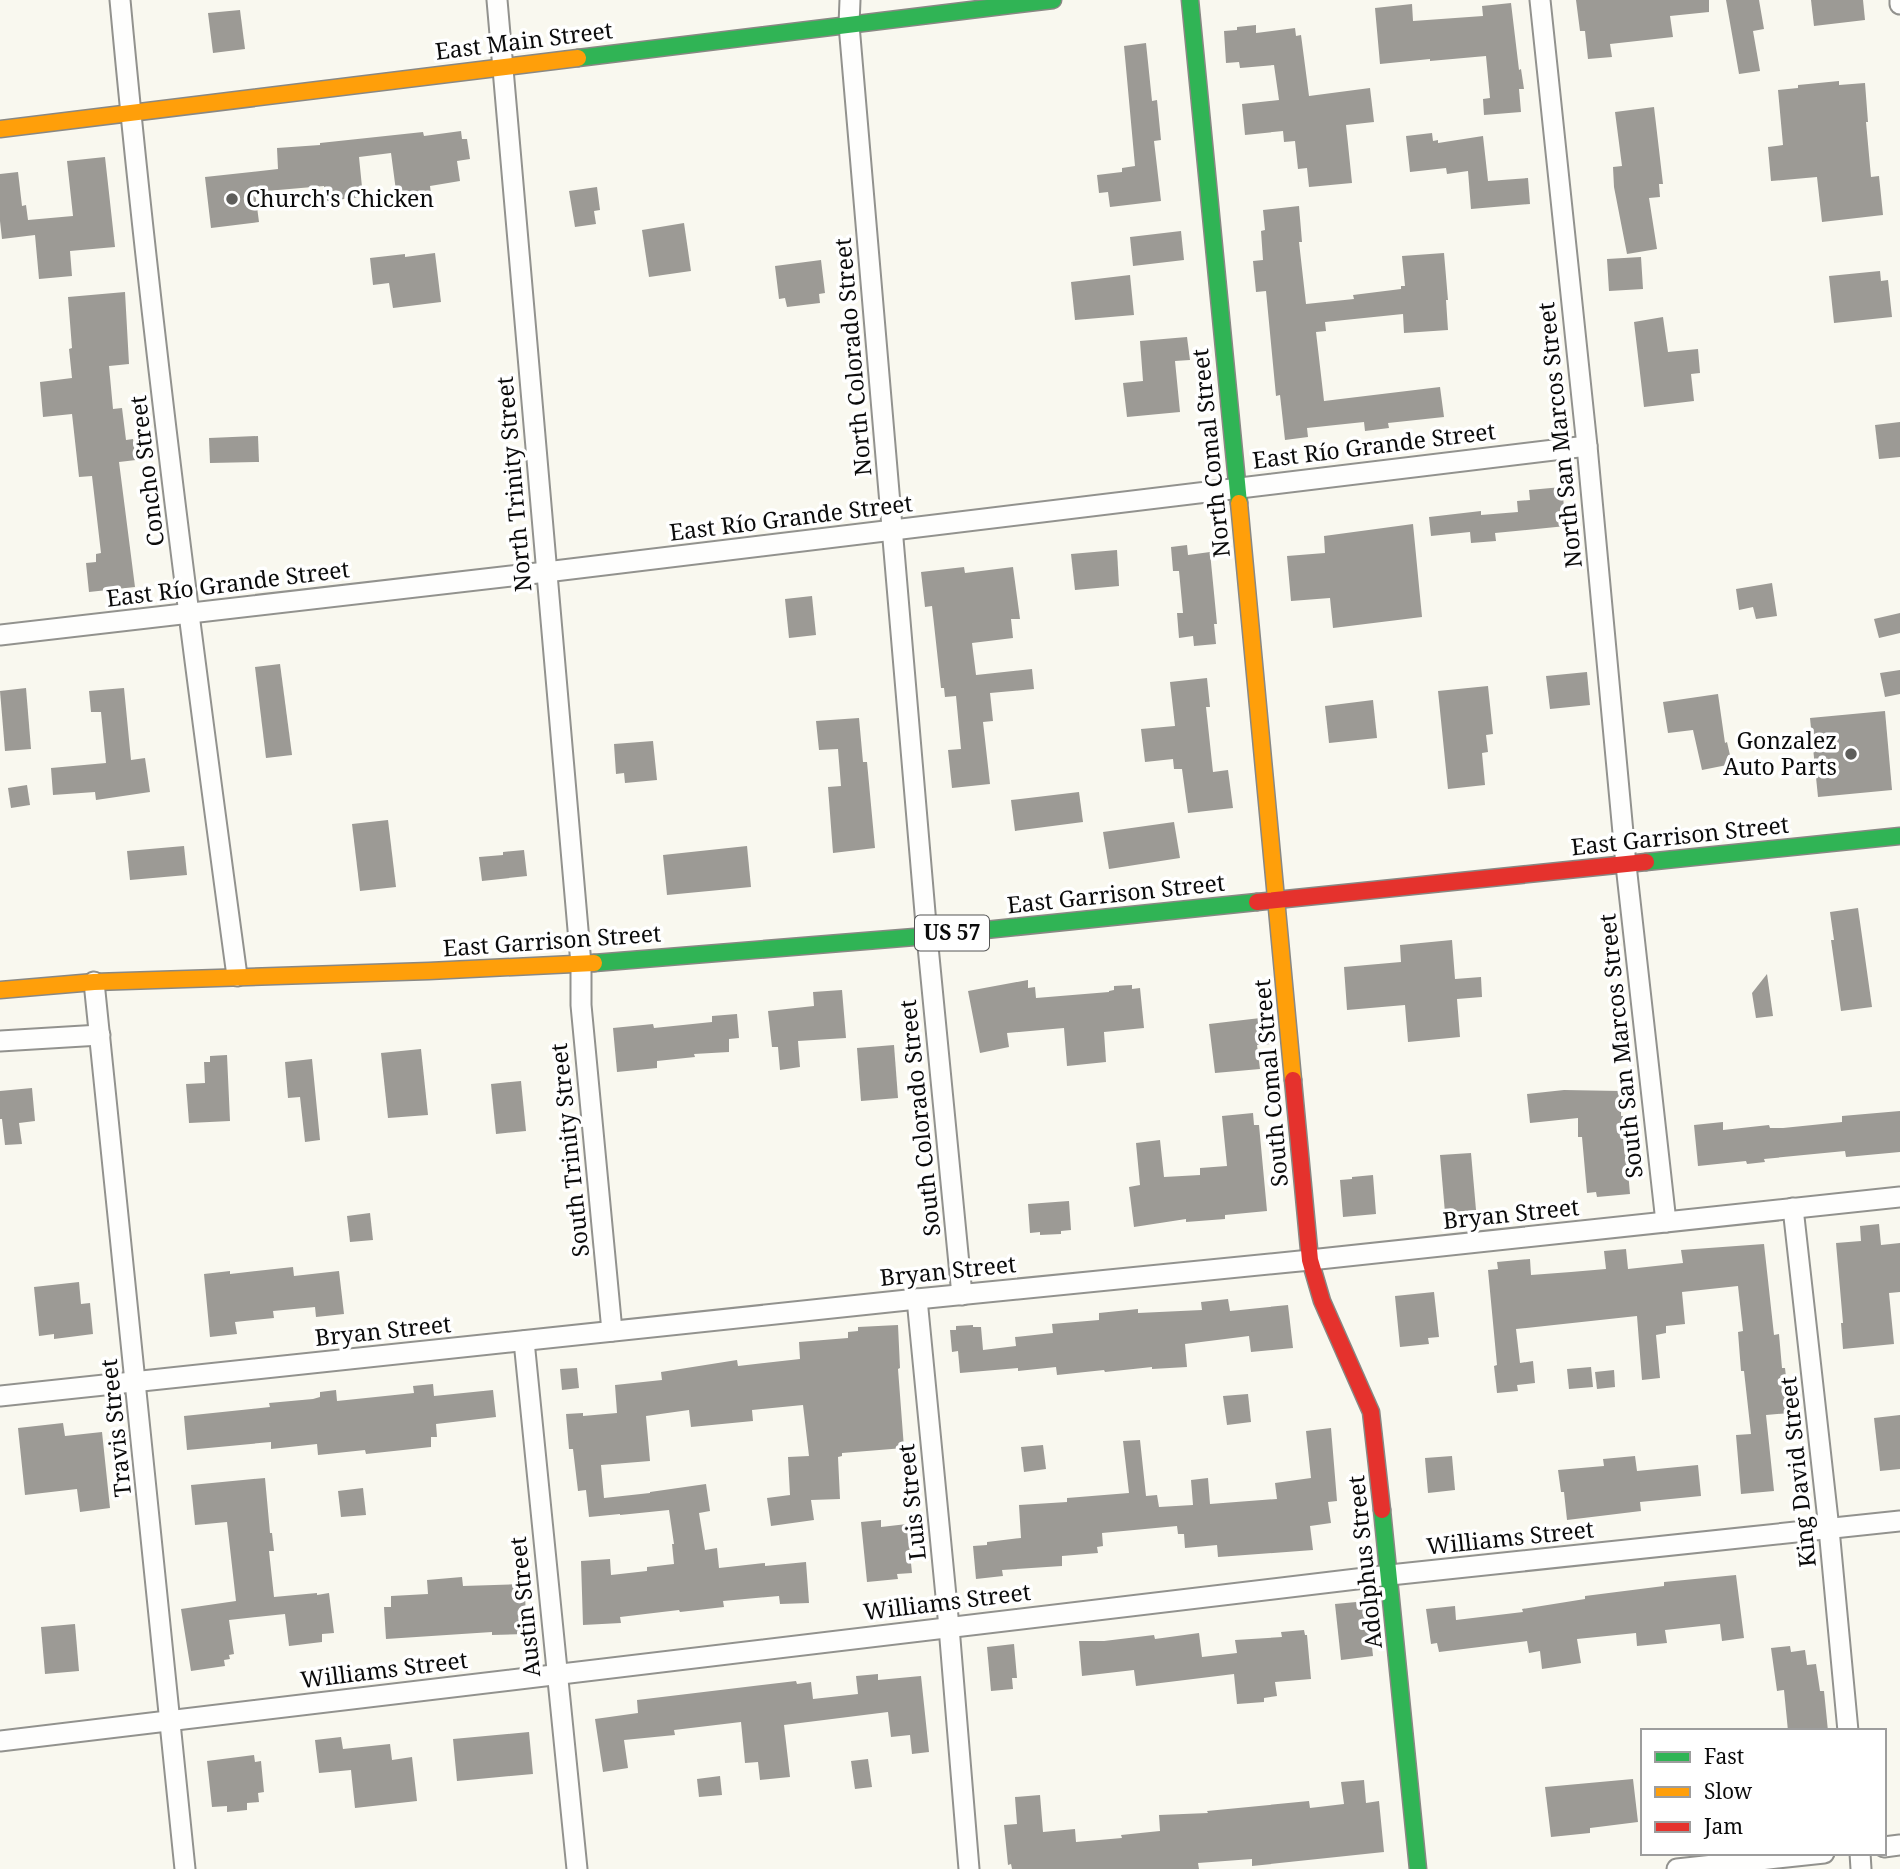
<svg xmlns="http://www.w3.org/2000/svg" width="1900" height="1869" font-family="'Noto Serif',serif">
<style>
.building{fill:#9c9a95}
.lines{fill:none;stroke-linecap:round;stroke-linejoin:round}
.street-casing{stroke:#92928e;stroke-width:23}
.fast-casing{stroke:#898884;stroke-width:19}
.slow-casing{stroke:#898884;stroke-width:19}
.jam-casing{stroke:#898884;stroke-width:19}
.street{stroke:#fefefd;stroke-width:19}
.fast{stroke:#30b455;stroke-width:16}
.slow{stroke:#ff9f0a;stroke-width:16}
.jam{stroke:#e5322d;stroke-width:16}
.poi-dot{fill:#5e5e5b;stroke:#fff;stroke-width:2.5}
.labels{text-anchor:middle;stroke-width:7;stroke-linejoin:round;paint-order:stroke}
.shield{fill:#fff;stroke:#545454;stroke-width:2}
.shield-label{font-size:21px;font-weight:bold;fill:#0b0b0b}
.street-label{font-size:23px;fill:#0b0b0b;stroke:#fff}
.poi-label{font-size:23px;fill:#0b0b0b;stroke:#fff;text-anchor:start}
</style>
<rect width="100%" height="100%" fill="#f9f8ef"/>
<g class="building">
<polygon points="1576,0 1709,0 1709,12 1670,16 1673,37 1610,44 1612,57 1588,59 1585,31 1580,31"/>
<polygon points="1726,0 1759,0 1764,29 1753,31 1760,71 1739,74"/>
<polygon points="1811,0 1863,0 1865,20 1814,26"/>
<polygon points="1511,3 1519,70 1521,69 1524,89 1519,89 1521,112 1484,115 1483,99 1490,98 1486,56 1430,61 1430,59 1380,64 1375,8 1412,4 1413,21 1483,16 1482,6"/>
<polygon points="240,10 245,49 213,53 208,13"/>
<polygon points="1256,25 1256,33 1295,28 1296,36 1301,35 1309,96 1370,88 1374,122 1346,125 1352,183 1309,187 1307,168 1298,169 1295,141 1284,142 1283,131 1245,135 1242,104 1279,100 1274,65 1240,68 1239,62 1226,63 1224,31 1237,30 1237,27"/>
<polygon points="1146,43 1152,101 1157,100 1161,140 1154,141 1161,201 1110,207 1108,192 1099,193 1097,175 1122,172 1122,168 1135,166 1124,46"/>
<polygon points="1839,81 1839,85 1865,83 1868,122 1866,122 1871,177 1879,176 1883,215 1822,222 1817,177 1771,181 1768,147 1783,145 1778,90 1798,88 1798,85"/>
<polygon points="1654,107 1663,184 1659,184 1660,197 1649,198 1657,249 1627,254 1614,187 1613,167 1622,166 1615,112"/>
<polygon points="461,131 462,139 467,139 470,159 457,161 460,181 430,186 432,202 398,206 391,153 359,157 363,197 326,201 324,186 255,192 259,222 211,228 205,177 278,169 277,148 320,145 320,143 423,132 424,136"/>
<polygon points="1432,133 1433,141 1438,140 1438,143 1483,136 1488,181 1528,178 1530,204 1471,209 1468,171 1447,174 1446,168 1410,172 1406,136"/>
<polygon points="105,157 115,247 70,251 72,276 39,279 35,235 2,239 0,221 0,174 18,172 22,206 26,205 28,220 73,216 67,161"/>
<polygon points="597,187 600,210 594,211 596,224 575,227 569,191"/>
<polygon points="1299,206 1302,242 1299,242 1306,304 1354,299 1353,295 1401,289 1401,286 1405,286 1402,256 1444,253 1448,300 1446,300 1448,330 1404,333 1403,314 1325,322 1326,331 1316,332 1324,401 1440,387 1444,417 1388,423 1389,428 1365,431 1364,422 1307,428 1308,437 1285,440 1280,395 1276,396 1266,291 1256,292 1253,261 1263,260 1261,231 1265,230 1263,210"/>
<polygon points="684,223 691,271 649,277 642,230"/>
<polygon points="1181,231 1184,260 1133,266 1130,237"/>
<polygon points="435,253 441,302 393,308 389,283 373,285 370,258 405,254 405,257"/>
<polygon points="1641,257 1643,289 1609,291 1607,259"/>
<polygon points="821,260 825,293 819,294 820,303 787,307 785,298 779,299 775,266"/>
<polygon points="1880,271 1881,281 1888,280 1892,317 1834,323 1829,276"/>
<polygon points="1130,275 1134,315 1075,320 1071,282"/>
<polygon points="125,292 129,364 109,366 113,409 122,408 126,440 133,439 136,460 119,462 135,587 89,592 86,563 96,562 96,554 101,553 92,476 79,477 72,414 43,417 40,382 72,378 69,349 72,348 68,297"/>
<polygon points="1663,317 1668,352 1698,349 1700,373 1691,374 1694,401 1644,407 1634,322"/>
<polygon points="1187,337 1190,360 1175,361 1180,412 1127,417 1123,383 1143,381 1140,341"/>
<polygon points="1900,422 1900,457 1879,459 1875,425"/>
<polygon points="258,436 259,462 210,463 209,438"/>
<polygon points="1562,487 1566,526 1495,533 1496,541 1471,543 1470,532 1431,536 1429,517 1481,511 1481,515 1518,512 1517,501 1530,500 1529,490"/>
<polygon points="1413,524 1422,617 1333,628 1330,598 1291,601 1287,556 1325,553 1324,536"/>
<polygon points="1187,545 1188,555 1210,552 1217,624 1214,624 1216,644 1194,646 1193,636 1179,638 1177,613 1183,613 1179,571 1173,571 1171,547"/>
<polygon points="1117,550 1119,586 1075,590 1071,554"/>
<polygon points="964,567 965,573 1013,567 1020,619 1011,619 1013,638 972,643 976,675 1032,669 1034,689 990,693 993,721 983,722 990,784 952,788 948,750 961,749 956,696 945,697 944,688 941,688 932,606 925,607 921,572"/>
<polygon points="1772,583 1777,616 1756,619 1753,607 1739,610 1736,589"/>
<polygon points="812,596 816,635 789,638 785,599"/>
<polygon points="1900,613 1900,633 1879,638 1874,619"/>
<polygon points="280,664 292,755 266,758 255,667"/>
<polygon points="1900,670 1900,694 1885,697 1880,673"/>
<polygon points="1587,672 1590,705 1550,709 1546,676"/>
<polygon points="1207,678 1210,707 1206,707 1213,772 1228,770 1233,808 1188,813 1182,769 1174,769 1173,759 1145,762 1141,729 1175,726 1170,682"/>
<polygon points="1488,686 1493,734 1486,735 1488,752 1482,753 1485,785 1448,789 1438,691"/>
<polygon points="26,688 31,749 5,751 0,691"/>
<polygon points="124,688 131,760 145,758 150,792 96,800 95,792 53,795 51,768 106,763 101,712 91,712 89,691"/>
<polygon points="1718,694 1725,743 1727,742 1732,764 1702,770 1693,730 1668,733 1663,702"/>
<polygon points="1373,700 1377,738 1329,743 1325,706"/>
<polygon points="1885,711 1892,790 1818,797 1810,718"/>
<polygon points="859,718 863,762 867,762 875,848 833,853 828,787 841,786 838,749 819,750 816,721"/>
<polygon points="653,741 657,780 625,783 624,773 616,774 614,744"/>
<polygon points="27,785 30,805 11,808 8,788"/>
<polygon points="1079,792 1083,822 1015,831 1011,800"/>
<polygon points="388,820 396,887 360,891 352,824"/>
<polygon points="1174,822 1180,858 1109,869 1103,832"/>
<polygon points="184,846 187,875 130,880 127,851"/>
<polygon points="747,846 751,887 667,895 663,855"/>
<polygon points="524,850 527,876 482,881 479,857 503,855 503,852"/>
<polygon points="1858,908 1872,1007 1841,1011 1831,940 1834,940 1830,912"/>
<polygon points="1452,940 1455,979 1481,977 1482,997 1457,999 1460,1037 1408,1042 1405,1005 1347,1010 1344,967 1401,962 1400,945"/>
<polygon points="1767,974 1773,1016 1756,1018 1752,993"/>
<polygon points="1028,980 1028,988 1035,987 1036,998 1109,992 1109,991 1114,990 1114,986 1132,985 1132,989 1140,988 1144,1028 1104,1032 1106,1062 1067,1066 1064,1028 1007,1033 1009,1047 980,1053 968,991"/>
<polygon points="842,990 846,1038 798,1041 800,1067 780,1070 778,1047 772,1047 768,1011 814,1006 813,992"/>
<polygon points="737,1014 739,1038 729,1039 729,1052 694,1054 695,1057 657,1061 657,1068 617,1072 613,1028 653,1024 654,1028 712,1022 712,1016"/>
<polygon points="1269,1017 1272,1044 1257,1045 1260,1069 1215,1073 1209,1024"/>
<polygon points="894,1045 898,1098 861,1101 857,1048"/>
<polygon points="421,1049 428,1115 388,1118 381,1053"/>
<polygon points="227,1055 230,1121 189,1123 186,1084 205,1083 204,1062 210,1062 210,1056"/>
<polygon points="312,1059 320,1140 305,1142 300,1097 288,1098 285,1062"/>
<polygon points="521,1081 526,1131 496,1134 491,1084"/>
<polygon points="32,1088 35,1121 19,1123 22,1144 5,1145 2,1119 0,1119 0,1091"/>
<polygon points="1564,1090 1621,1091 1621,1116 1623,1116 1630,1194 1597,1197 1596,1192 1587,1193 1582,1137 1578,1137 1578,1118 1530,1123 1527,1094"/>
<polygon points="1900,1111 1900,1152 1846,1157 1845,1151 1764,1159 1765,1162 1747,1164 1746,1161 1698,1166 1694,1125 1723,1122 1723,1130 1769,1125 1770,1128 1783,1128 1842,1122 1842,1116"/>
<polygon points="1253,1113 1254,1125 1259,1125 1267,1211 1225,1215 1225,1219 1186,1222 1186,1219 1134,1227 1129,1187 1140,1185 1136,1143 1160,1140 1164,1177 1200,1175 1200,1168 1227,1166 1222,1116"/>
<polygon points="1471,1153 1476,1210 1445,1213 1440,1155"/>
<polygon points="1373,1175 1376,1214 1343,1217 1340,1180 1352,1179 1352,1177"/>
<polygon points="1069,1201 1071,1230 1061,1231 1061,1234 1040,1235 1040,1232 1030,1233 1028,1204"/>
<polygon points="370,1213 373,1240 350,1242 347,1216"/>
<polygon points="1879,1224 1881,1245 1900,1243 1900,1292 1889,1293 1894,1344 1843,1349 1841,1323 1843,1323 1836,1243 1861,1241 1860,1226"/>
<polygon points="1764,1244 1774,1335 1779,1334 1782,1368 1785,1368 1790,1413 1766,1415 1774,1491 1741,1494 1736,1435 1751,1434 1744,1371 1741,1371 1738,1332 1743,1331 1738,1286 1682,1292 1685,1324 1666,1326 1666,1333 1656,1335 1660,1378 1642,1380 1637,1316 1516,1329 1520,1363 1533,1361 1535,1383 1517,1385 1518,1391 1497,1393 1494,1366 1497,1365 1488,1270 1498,1269 1497,1262 1530,1259 1531,1275 1571,1272 1606,1269 1604,1251 1626,1249 1628,1269 1683,1263 1681,1250"/>
<polygon points="293,1267 294,1276 339,1271 344,1314 316,1317 315,1307 273,1311 274,1318 235,1322 237,1334 210,1337 204,1274 230,1271 230,1274"/>
<polygon points="79,1282 81,1304 90,1303 93,1334 54,1339 54,1334 39,1336 34,1287"/>
<polygon points="1434,1292 1439,1337 1428,1338 1429,1344 1400,1347 1395,1296"/>
<polygon points="1228,1299 1230,1311 1288,1305 1293,1348 1251,1352 1249,1336 1185,1344 1187,1367 1152,1369 1152,1367 1105,1372 1104,1370 1057,1375 1056,1367 1018,1371 1018,1368 960,1373 958,1351 952,1352 950,1330 956,1330 956,1326 973,1325 973,1327 981,1327 983,1350 1016,1346 1015,1337 1053,1333 1052,1324 1099,1320 1099,1313 1138,1309 1138,1313 1202,1310 1201,1302"/>
<polygon points="898,1325 900,1368 898,1369 904,1448 842,1453 842,1456 838,1457 840,1499 811,1500 814,1520 771,1526 767,1498 790,1495 788,1457 809,1456 803,1405 752,1410 753,1421 691,1427 689,1410 646,1416 650,1461 601,1465 604,1498 650,1493 650,1492 706,1484 710,1511 699,1513 705,1550 717,1548 719,1568 765,1563 765,1566 806,1562 809,1603 780,1604 779,1596 723,1601 724,1607 680,1612 679,1610 620,1617 621,1623 583,1625 581,1561 610,1559 611,1575 647,1571 647,1567 674,1564 672,1544 674,1544 669,1510 620,1515 620,1514 589,1517 586,1490 578,1491 573,1449 569,1449 566,1414 583,1413 583,1416 617,1413 615,1385 662,1380 661,1372 737,1360 738,1366 800,1359 799,1342 848,1338 848,1332 858,1331 858,1327"/>
<polygon points="1591,1367 1593,1387 1569,1389 1567,1369"/>
<polygon points="577,1368 579,1388 562,1390 560,1369"/>
<polygon points="1614,1370 1615,1387 1597,1389 1595,1372"/>
<polygon points="433,1384 434,1396 493,1390 496,1417 436,1424 437,1437 431,1437 431,1447 366,1454 365,1450 318,1455 317,1444 271,1449 271,1442 187,1450 184,1416 270,1407 269,1403 313,1399 320,1397 320,1392 336,1390 337,1401 414,1393 413,1386"/>
<polygon points="1248,1394 1251,1422 1227,1425 1223,1396"/>
<polygon points="1900,1415 1900,1469 1880,1471 1874,1418"/>
<polygon points="63,1423 65,1436 102,1432 110,1508 80,1512 77,1489 25,1495 18,1428"/>
<polygon points="1331,1428 1337,1501 1328,1502 1331,1523 1310,1526 1313,1550 1218,1557 1217,1545 1185,1548 1184,1534 1178,1534 1177,1526 1102,1533 1103,1546 1097,1547 1098,1553 1062,1556 1062,1566 1002,1570 1003,1576 976,1579 973,1546 987,1545 987,1542 1021,1538 1019,1505 1067,1502 1067,1498 1129,1493 1123,1441 1140,1440 1146,1496 1157,1495 1159,1507 1193,1505 1191,1480 1208,1478 1210,1504 1277,1499 1275,1483 1311,1478 1306,1431"/>
<polygon points="1043,1445 1046,1469 1024,1472 1021,1447"/>
<polygon points="1452,1456 1455,1490 1428,1493 1425,1458"/>
<polygon points="1635,1456 1637,1471 1698,1465 1701,1496 1640,1502 1641,1511 1567,1520 1564,1492 1561,1492 1558,1470 1604,1466 1603,1459"/>
<polygon points="265,1478 270,1533 272,1533 274,1551 269,1551 274,1597 317,1593 317,1595 329,1593 334,1633 322,1634 322,1642 289,1646 285,1614 229,1620 234,1654 229,1655 230,1659 224,1660 225,1666 191,1671 181,1609 236,1601 227,1522 195,1525 191,1485"/>
<polygon points="363,1488 366,1515 341,1517 338,1491"/>
<polygon points="881,1520 881,1527 907,1524 912,1573 897,1574 898,1579 867,1582 861,1522"/>
<polygon points="1736,1575 1744,1638 1722,1641 1720,1624 1665,1630 1667,1643 1637,1646 1636,1633 1577,1639 1581,1663 1542,1669 1540,1651 1529,1653 1527,1641 1439,1652 1437,1643 1431,1644 1426,1609 1455,1606 1456,1620 1523,1612 1522,1609 1585,1599 1585,1596 1664,1586 1664,1582"/>
<polygon points="462,1577 463,1586 525,1584 526,1634 492,1635 492,1632 386,1639 384,1607 391,1607 391,1596 428,1594 427,1580"/>
<polygon points="1367,1601 1373,1656 1341,1660 1335,1604"/>
<polygon points="75,1624 79,1671 45,1674 41,1627"/>
<polygon points="1304,1630 1305,1635 1307,1635 1311,1679 1275,1682 1277,1696 1264,1698 1264,1702 1237,1704 1234,1674 1136,1686 1134,1670 1082,1676 1079,1641 1104,1641 1154,1635 1155,1639 1199,1633 1202,1657 1237,1653 1235,1640 1282,1637 1281,1632"/>
<polygon points="1014,1644 1017,1678 1012,1678 1013,1689 991,1691 987,1647"/>
<polygon points="1790,1646 1791,1652 1805,1650 1807,1665 1816,1664 1820,1691 1824,1691 1828,1731 1788,1731 1784,1690 1777,1691 1771,1648"/>
<polygon points="878,1674 878,1680 921,1676 929,1752 912,1754 910,1735 891,1737 888,1712 784,1725 790,1777 760,1780 758,1762 745,1763 741,1722 674,1730 675,1735 624,1740 628,1768 603,1772 595,1719 638,1713 637,1700 796,1681 797,1684 811,1682 813,1699 858,1694 856,1676"/>
<polygon points="529,1732 533,1774 457,1781 453,1739"/>
<polygon points="341,1737 343,1749 390,1744 392,1760 412,1757 417,1801 355,1808 351,1770 319,1773 315,1740"/>
<polygon points="254,1755 255,1762 261,1761 264,1792 258,1793 259,1802 247,1803 247,1810 227,1812 227,1806 212,1807 207,1761"/>
<polygon points="868,1759 872,1787 855,1789 851,1761"/>
<polygon points="720,1776 722,1795 699,1797 697,1779"/>
<polygon points="1633,1779 1638,1822 1590,1828 1590,1833 1551,1837 1545,1787"/>
<polygon points="1364,1780 1366,1803 1379,1801 1384,1852 1252,1866 1252,1859 1198,1863 1199,1869 1012,1869 1011,1864 1008,1865 1004,1825 1017,1824 1015,1797 1040,1795 1043,1832 1075,1829 1076,1842 1122,1838 1121,1835 1160,1831 1159,1815 1208,1813 1207,1811 1309,1801 1310,1808 1344,1804 1341,1782"/>
</g>
<g class="lines">
<g class="street-casing">
<g id="street">
<path d="M120,0C150,326 193,652 237,976"/>
<polyline points="497,0 581,964 581,1005 612,1331"/>
<polyline points="850,0 849,25 927,936 962,1295"/>
<polyline points="1540,0 1587,446 1626,865 1666,1222"/>
<polyline points="1900,0 1900,4"/>
<polyline points="0,635 546,572 1587,446"/>
<polyline points="94,982 185,1869"/>
<polyline points="0,1041 100,1035"/>
<polyline points="1793,1208 1829,1529 1848,1731"/>
<polyline points="917,1299 949,1627 969,1869"/>
<polyline points="524,1341 577,1869"/>
<polyline points="0,1396 917,1299 1310,1260 1900,1197"/>
<polyline points="0,1741 1390,1575 1900,1521"/>
<polyline points="1884,1847 1900,1845"/>
<polyline points="1860,1853 1861,1869"/>
<polyline points="1677,1869 1824,1853"/>
</g>
</g>
<g class="fast-casing">
<g id="fast">
<polyline points="1190,0 1239,503"/>
<polyline points="578,58 1053,0"/>
<polyline points="1646,862 1900,836"/>
<polyline points="594,963 927,936 1257,902"/>
<polyline points="1382,1510 1418,1869"/>
</g>
</g>
<g class="slow-casing">
<g id="slow">
<polyline points="0,129 578,58"/>
<polyline points="1239,503 1293,1080"/>
<polyline points="0,990 94,982 429,971 594,963"/>
</g>
</g>
<g class="jam-casing">
<g id="jam">
<polyline points="1257,902 1646,862"/>
<polyline points="1293,1080 1310,1260 1322,1301 1371,1412 1382,1510"/>
</g>
</g>
<use href="#street" class="street"/>
<use href="#fast" class="fast"/>
<use href="#slow" class="slow"/>
<use href="#jam" class="jam"/>
</g>
<g class="poi-dot">
<circle cx="232" cy="199" r="7"/>
<circle cx="1851" cy="754" r="7"/>
</g>
<g class="labels">
<rect class="shield" x="915" y="915.5" width="74" height="35" rx="5"/>
<g class="shield-label">
<text x="952" y="940">US 57</text>
</g>
<g class="street-label">
<text transform="translate(524 41) rotate(-7)" y="8">East Main Street</text>
<text transform="translate(853 357) rotate(-95)" y="8">North Colorado Street</text>
<text transform="translate(1560 435) rotate(-96)" y="8">North San Marcos Street</text>
<text transform="translate(1374 446) rotate(-7)" y="8">East Río Grande Street</text>
<text transform="translate(1211 453) rotate(-96)" y="8">North Comal Street</text>
<text transform="translate(147 471) rotate(-97)" y="8">Concho Street</text>
<text transform="translate(514 484) rotate(-95)" y="8">North Trinity Street</text>
<text transform="translate(791 518) rotate(-7)" y="8">East Río Grande Street</text>
<text transform="translate(228 584) rotate(-7)" y="8">East Río Grande Street</text>
<text transform="translate(1680 836) rotate(-6)" y="8">East Garrison Street</text>
<text transform="translate(1116 894) rotate(-6)" y="8">East Garrison Street</text>
<text transform="translate(552 941) rotate(-4)" y="8">East Garrison Street</text>
<text transform="translate(1621 1046) rotate(-96)" y="8">South San Marcos Street</text>
<text transform="translate(1271 1083) rotate(-95)" y="8">South Comal Street</text>
<text transform="translate(920 1118) rotate(-96)" y="8">South Colorado Street</text>
<text transform="translate(570 1150) rotate(-96)" y="8">South Trinity Street</text>
<text transform="translate(1511 1214) rotate(-6)" y="8">Bryan Street</text>
<text transform="translate(948 1271) rotate(-6)" y="8">Bryan Street</text>
<text transform="translate(383 1331) rotate(-6)" y="8">Bryan Street</text>
<text transform="translate(116 1428) rotate(-96)" y="8">Travis Street</text>
<text transform="translate(1798 1472) rotate(-96)" y="8">King David Street</text>
<text transform="translate(912 1502) rotate(-96)" y="8">Luis Street</text>
<text transform="translate(1510 1538) rotate(-6)" y="8">Williams Street</text>
<text transform="translate(1365 1562) rotate(-96)" y="8">Adolphus Street</text>
<text transform="translate(947 1602) rotate(-7)" y="8">Williams Street</text>
<text transform="translate(525 1607) rotate(-96)" y="8">Austin Street</text>
<text transform="translate(384 1670) rotate(-7)" y="8">Williams Street</text>
</g>
<g class="poi-label">
<text x="246" y="207">Church's Chicken</text>
<text x="1837" y="749" text-anchor="end">Gonzalez<tspan x="1837" dy="26">Auto Parts</tspan></text>
</g>
</g>
<rect x="1641" y="1729" width="245" height="126" fill="#ffffff" stroke="#9d9d9d" stroke-width="2"/>
<rect x="1655" y="1752" width="35" height="10" fill="#30b455" stroke="#9d9d9d" stroke-width="2"/>
<text x="1704" y="1764" font-size="21" fill="#0b0b0b">Fast</text>
<rect x="1655" y="1787" width="35" height="10" fill="#ff9f0a" stroke="#9d9d9d" stroke-width="2"/>
<text x="1704" y="1799" font-size="21" fill="#0b0b0b">Slow</text>
<rect x="1655" y="1822" width="35" height="10" fill="#e5322d" stroke="#9d9d9d" stroke-width="2"/>
<text x="1704" y="1834" font-size="21" fill="#0b0b0b">Jam</text>
</svg>
